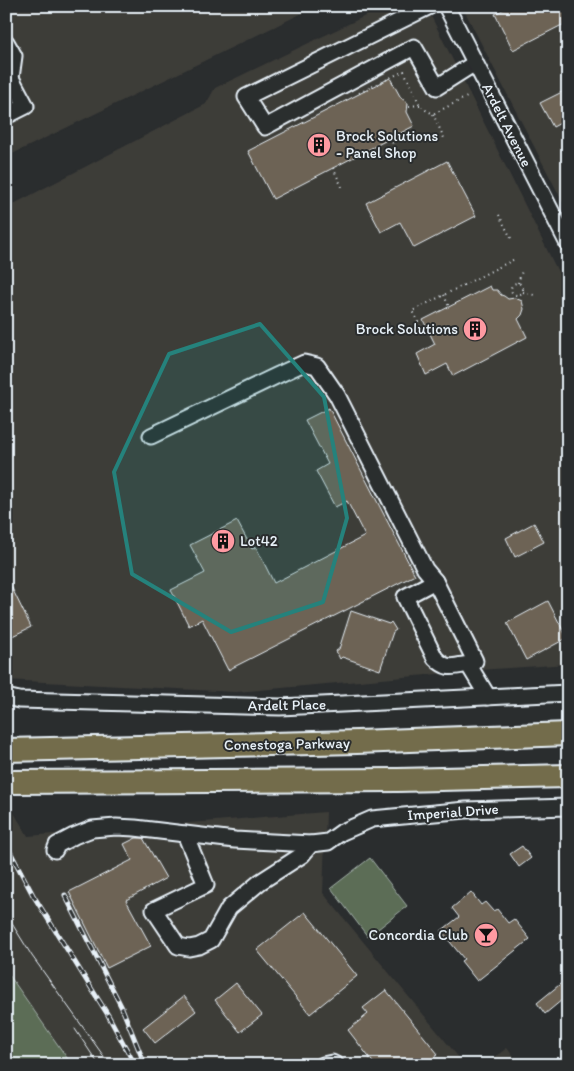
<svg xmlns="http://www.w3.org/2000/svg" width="574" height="1071" font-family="Itim,sans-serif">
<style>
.built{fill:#3e3d39}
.green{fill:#5b6d57;stroke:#a2afa8}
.building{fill:#6d6354;stroke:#e8f1f8}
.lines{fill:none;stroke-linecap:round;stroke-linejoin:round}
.minor-casing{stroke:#e8f1f8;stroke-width:19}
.highway-casing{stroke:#e8f1f8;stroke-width:26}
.path{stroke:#e8f1f8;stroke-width:2;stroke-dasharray:1 4;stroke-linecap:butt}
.minor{stroke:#2a2d2e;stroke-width:15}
.highway{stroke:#736c4b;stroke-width:22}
.tram{stroke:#e8f1f8;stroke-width:1}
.rail-casing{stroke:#e8f1f8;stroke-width:5}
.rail{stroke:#2a2d2e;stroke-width:3;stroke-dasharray:9;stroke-linecap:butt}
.marked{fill:#25827c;fill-opacity:0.2;stroke:#25827c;stroke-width:4;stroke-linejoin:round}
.labels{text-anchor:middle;stroke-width:4;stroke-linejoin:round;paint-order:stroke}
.street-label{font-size:15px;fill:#e8f1f8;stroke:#2a2d2e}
.poi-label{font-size:15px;fill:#e8f1f8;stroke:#2a2d2e;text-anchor:start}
</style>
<rect width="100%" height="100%" fill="#2a2d2e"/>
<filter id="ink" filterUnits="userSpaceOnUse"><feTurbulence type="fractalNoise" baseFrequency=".02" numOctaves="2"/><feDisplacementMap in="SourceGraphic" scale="10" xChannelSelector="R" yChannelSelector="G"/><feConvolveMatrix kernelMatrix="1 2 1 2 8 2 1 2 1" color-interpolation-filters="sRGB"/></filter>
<g filter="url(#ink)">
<g class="built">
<polygon points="6,6 317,6 6,157"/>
<polygon points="386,6 426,6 568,292 568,664 493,669 236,692 6,680 6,208 206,104 215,88"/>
<polygon points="462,6 568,6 568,212 539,156"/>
<polygon points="6,800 28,836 326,812 323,893 465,1065 44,1065 6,988"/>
<polygon points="507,1048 520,1065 484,1065"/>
</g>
<g class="green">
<polygon points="370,858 407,906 368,937 331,888"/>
<polygon points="7,972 72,1065 6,1065 6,973"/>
</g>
<g class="building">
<polygon points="510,6 568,6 568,22 513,50 495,14"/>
<polygon points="390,78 401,98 408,103 407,112 414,126 273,199 248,151"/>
<polygon points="568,89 568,119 553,127 540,103"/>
<polygon points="447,161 476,216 414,248 400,222 381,232 366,203"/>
<polygon points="490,286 492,290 497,290 501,295 504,296 508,299 515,298 522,301 524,309 522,315 518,319 527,337 453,376 447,364 426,375 417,354 435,344 423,320"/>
<polygon points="329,408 415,575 228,670 202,619 189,626 171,590 205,573 190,545 237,521 252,549 256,547 274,583 365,536 347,501 335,507 316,471 328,464 305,420"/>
<polygon points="534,523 544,542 515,557 506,538"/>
<polygon points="6,576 31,627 6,639"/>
<polygon points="548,601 567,638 526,660 507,623"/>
<polygon points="351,611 389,624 391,622 396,630 393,632 380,670 342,657 340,659 336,651 339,649"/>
<polygon points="136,838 143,838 166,878 126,900 151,946 107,968 69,892 132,860 124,844"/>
<polygon points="522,846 531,858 519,867 510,854"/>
<polygon points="471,892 481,905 485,902 493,911 497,909 508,923 514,919 530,939 477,981 461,961 464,959 441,931 459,917 452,908"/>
<polygon points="305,912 357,976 310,1014 257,950"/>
<polygon points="564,981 568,987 568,995 545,1014 537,1003"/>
<polygon points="236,983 262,1015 240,1032 215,1000"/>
<polygon points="386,990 438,1054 425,1065 375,1065 348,1030 368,1014 363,1008"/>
<polygon points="184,996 196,1011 155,1043 143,1028"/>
</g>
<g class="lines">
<g class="minor-casing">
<g id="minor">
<polyline points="430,6 246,97 265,127 414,47 437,87 475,63"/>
<polyline points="446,6 568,244"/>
<polyline points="6,42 14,56 11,78 26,106 6,116"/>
<polyline points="151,436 276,376 304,363 317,366 337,395 425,569 435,581"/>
<path d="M468,664C452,667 447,670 435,658L405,597L435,581L475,661L468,664L488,697"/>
<polyline points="6,697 19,700 280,707 568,693"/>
<polyline points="185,834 206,885 154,910 178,946 189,948 199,946 211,940 229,908 260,882 302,855 311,844"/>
<polyline points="55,850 57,845 74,836 92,829 116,827 135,828 235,840 311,844 328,842 342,832 372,819 466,810 568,807"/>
<polyline points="323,1065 332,1063 336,1065"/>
</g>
</g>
<g class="highway-casing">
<g id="highway">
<polyline points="6,750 357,742 568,734"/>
<polyline points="6,782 398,780 568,776"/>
</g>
</g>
<g class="path">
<polyline points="359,93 404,71 420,105 424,109 433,114 467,97"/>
<polyline points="409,106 420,105"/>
<polyline points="433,114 444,138"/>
<polyline points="390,138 401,160"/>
<polyline points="333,168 343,189"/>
<polyline points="499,215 512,240"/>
<circle cx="517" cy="289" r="6"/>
<polyline points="518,283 522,271"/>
<polyline points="523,292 534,295"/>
<polyline points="444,295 449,307"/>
<polyline points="423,331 412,311 515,259"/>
</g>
<use href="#minor" class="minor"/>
<use href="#highway" class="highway"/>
<g class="tram">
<polyline points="6,914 32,956 110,1065"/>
<polyline points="75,1029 99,1065"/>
</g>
<g class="rail-casing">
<g id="rail">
<polyline points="6,844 33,895 108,1015 135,1065"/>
<polyline points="65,895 122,1008 145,1065"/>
</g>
</g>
<use href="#rail" class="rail"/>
</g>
</g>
<path class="marked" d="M260,324L324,397L347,518L323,602L231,632L132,574L114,472L169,354Z"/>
<defs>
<g id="building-disc" transform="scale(1.25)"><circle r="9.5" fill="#ff9aa2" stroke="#2a2d2e"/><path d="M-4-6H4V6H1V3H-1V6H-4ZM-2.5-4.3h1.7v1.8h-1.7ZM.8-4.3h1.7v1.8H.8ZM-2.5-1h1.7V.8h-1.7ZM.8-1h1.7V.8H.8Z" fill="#111"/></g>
<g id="bar-disc" transform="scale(1.25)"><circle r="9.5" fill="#ff9aa2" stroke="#2a2d2e"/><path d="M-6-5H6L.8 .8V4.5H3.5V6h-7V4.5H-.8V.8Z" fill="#111"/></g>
</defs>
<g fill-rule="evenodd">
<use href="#building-disc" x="319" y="145"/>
<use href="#building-disc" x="475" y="329"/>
<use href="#building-disc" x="223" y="541"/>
<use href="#bar-disc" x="486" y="935"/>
</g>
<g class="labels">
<g class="street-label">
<text transform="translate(507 125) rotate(63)" y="5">Ardelt Avenue</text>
<text transform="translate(287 705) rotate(-1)" y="5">Ardelt Place</text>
<text transform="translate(287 744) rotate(-1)" y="5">Conestoga Parkway</text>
<text transform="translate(453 812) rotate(-4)" y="5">Imperial Drive</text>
</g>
<g class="poi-label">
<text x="336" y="141">Brock Solutions<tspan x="336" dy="17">- Panel Shop</tspan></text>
<text x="458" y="334" text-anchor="end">Brock Solutions</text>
<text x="240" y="546">Lot42</text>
<text x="468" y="940" text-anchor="end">Concordia Club</text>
</g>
</g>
<rect width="574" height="1071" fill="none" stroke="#2a2d2e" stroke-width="25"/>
<rect x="12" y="12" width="549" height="1046" fill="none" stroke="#e8f1f8" stroke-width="2" filter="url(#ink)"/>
</svg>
